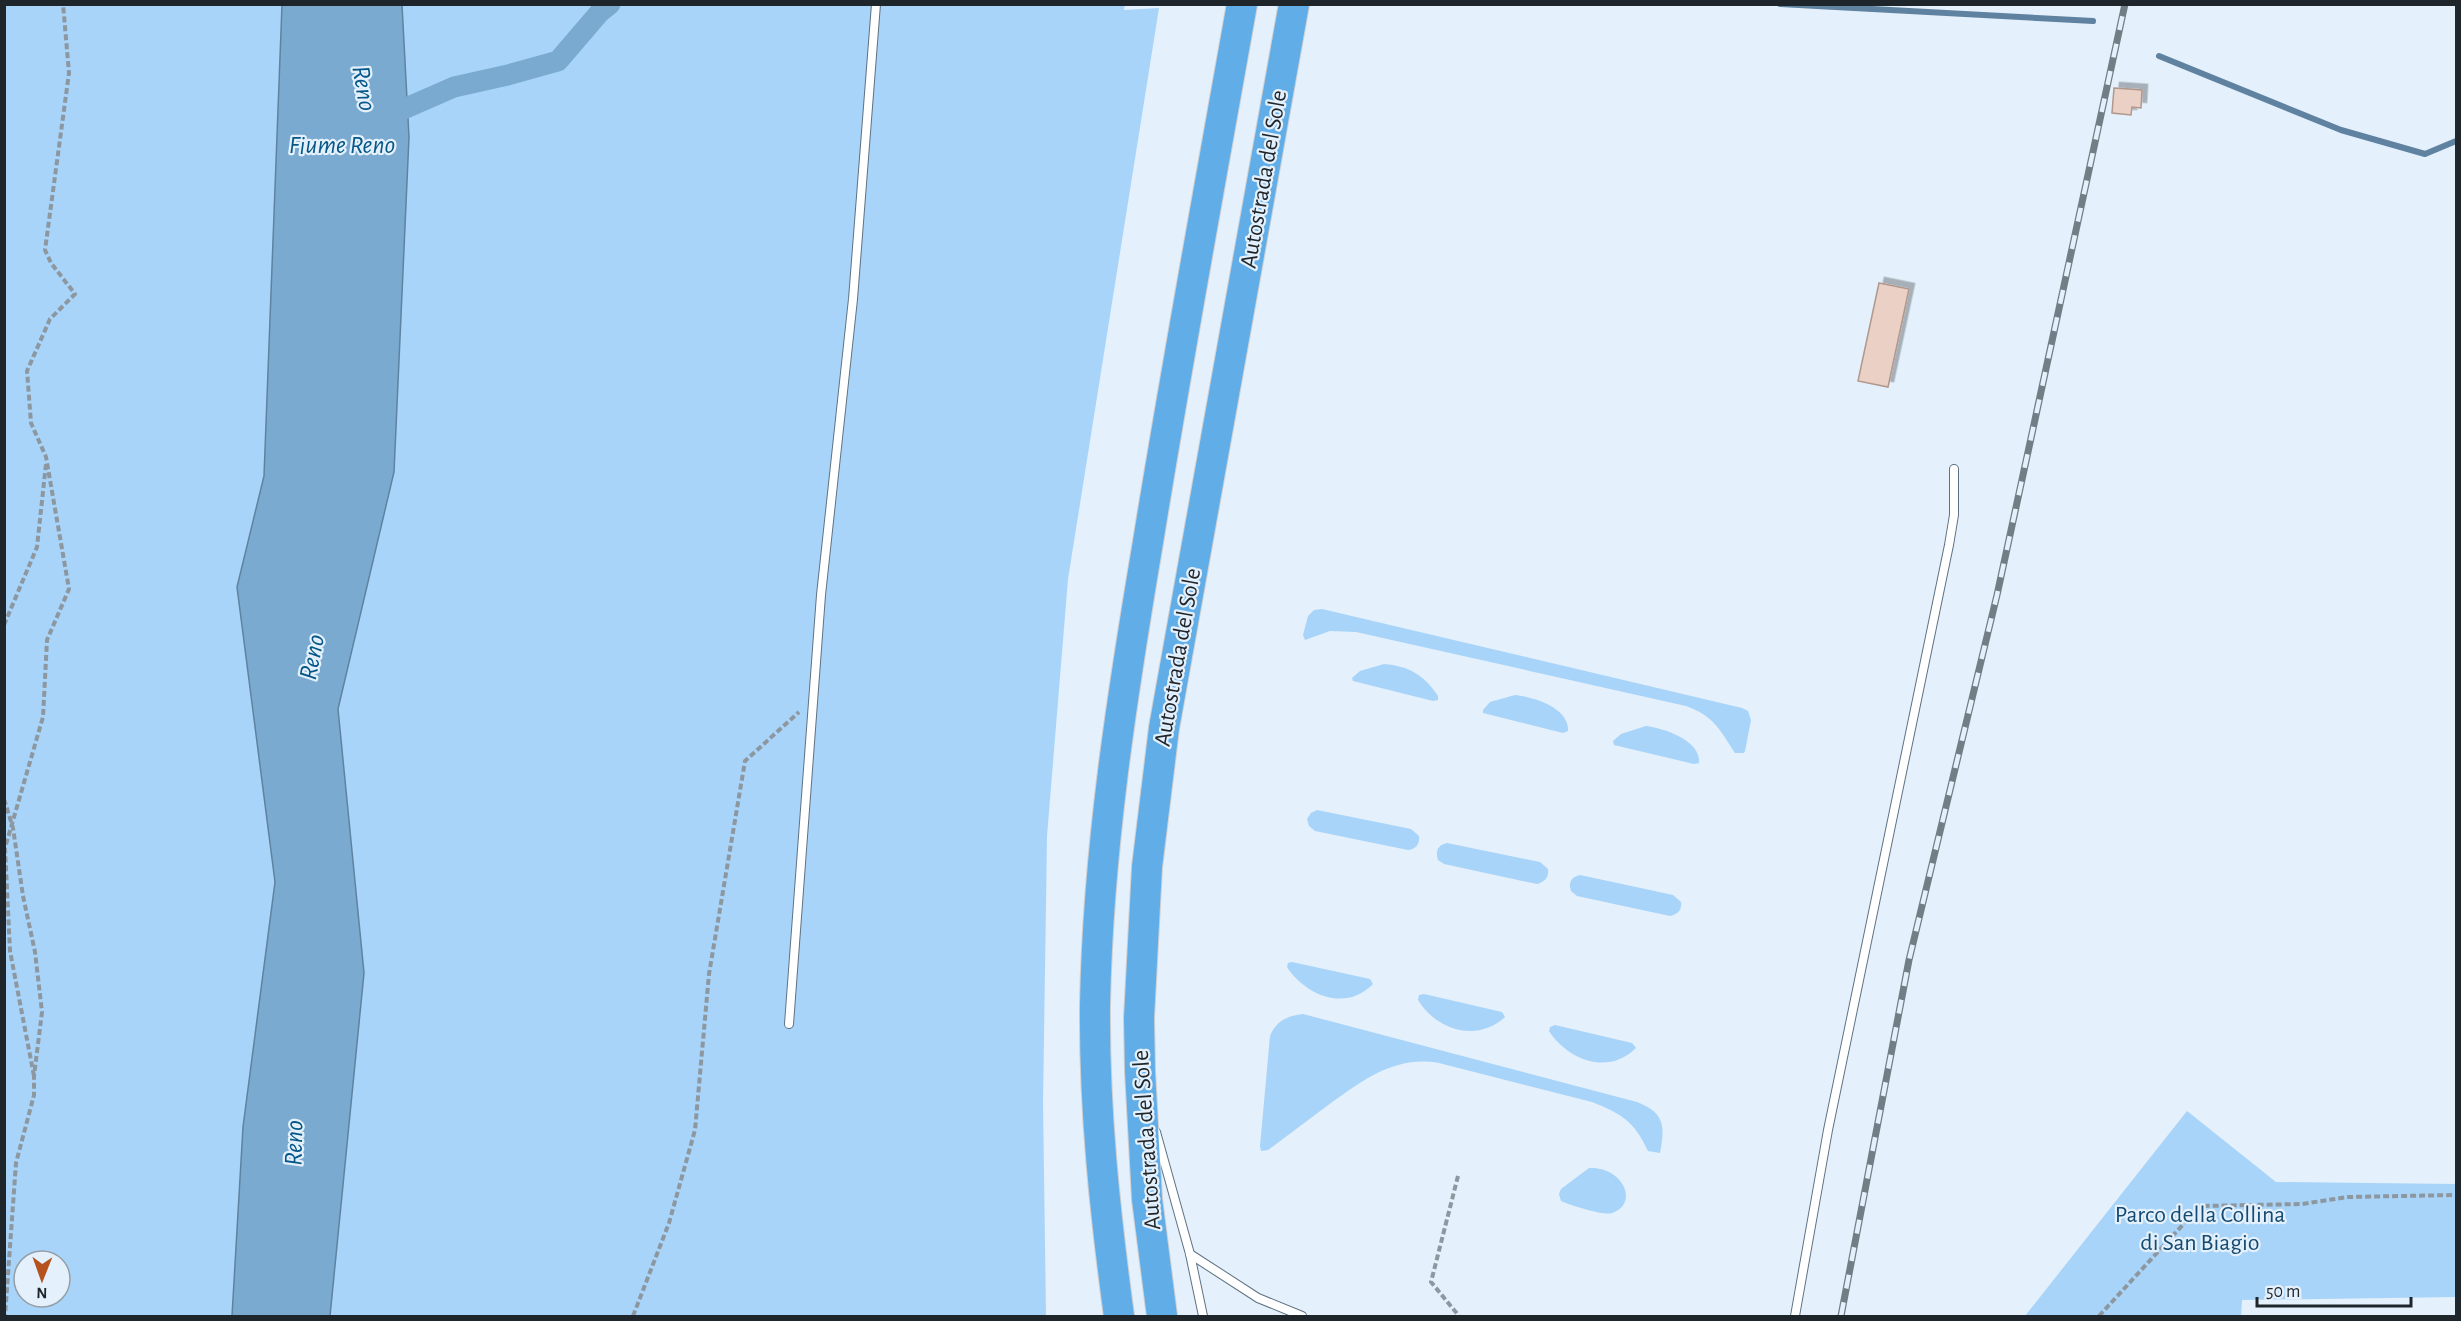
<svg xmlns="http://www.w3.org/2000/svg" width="2461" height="1321" font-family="'Alegreya Sans',sans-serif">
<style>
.green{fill:#a8d4f9;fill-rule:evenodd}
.water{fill:#7baad1;stroke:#5f82a0;stroke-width:1.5}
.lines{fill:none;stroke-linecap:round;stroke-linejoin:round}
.stream{stroke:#5f82a0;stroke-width:6}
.canal{stroke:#7baad1;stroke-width:21}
.building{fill:#ebd0c5;stroke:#b1988d;stroke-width:1.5;filter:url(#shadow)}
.service-casing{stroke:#5f7282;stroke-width:10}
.motorway-casing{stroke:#cecfd1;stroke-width:32}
.path{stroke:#8d97a0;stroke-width:4;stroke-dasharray:6 3;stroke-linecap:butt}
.service{stroke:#fff;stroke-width:8}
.motorway{stroke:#61ade8;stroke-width:30}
.rail-casing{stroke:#737d85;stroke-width:7}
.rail{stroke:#e4f0fb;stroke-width:4.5;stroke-dasharray:14;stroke-linecap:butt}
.labels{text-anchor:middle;stroke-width:4.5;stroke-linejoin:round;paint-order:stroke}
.street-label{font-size:24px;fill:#1e262c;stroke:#e4f0fb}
.park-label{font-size:24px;fill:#154b72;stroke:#e4f0fb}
.water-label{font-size:26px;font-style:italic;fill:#055788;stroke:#e4f0fb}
</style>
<defs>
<filter id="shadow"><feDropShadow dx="5.5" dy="-5.5" stdDeviation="0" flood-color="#0004"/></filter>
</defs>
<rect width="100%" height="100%" fill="#e4f0fb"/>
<g class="green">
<path d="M1125,4L1124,10L1159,8L1068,579L1047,836L1043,1103L1046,1316H5L4,5ZM24,1261H60V1297H24Z"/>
<path d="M1322,609L1742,708L1748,711L1751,720L1745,751L1744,753H1735C1720,730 1714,716 1686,706L1356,632L1330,631L1305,640L1303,635L1308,616L1314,610Z"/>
<path d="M1384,664C1409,666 1424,675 1438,696V700L1433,701L1353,681L1352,678L1360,671Z"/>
<path d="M1515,695C1533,697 1569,707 1568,731L1563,733L1483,713V710L1490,702Z"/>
<path d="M1646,726C1663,728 1701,740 1699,763L1694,764L1614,745L1613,741L1621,734Z"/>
<path d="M1317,810L1411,829L1419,836C1420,844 1416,849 1408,850L1315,831L1309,826L1307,819L1311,813Z"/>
<path d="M1447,843L1540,862L1548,869C1549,877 1545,882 1537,884L1444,864L1438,860C1435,851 1438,845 1447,843Z"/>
<path d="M1580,875L1673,895L1681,902C1682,910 1678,914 1670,916L1577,896L1571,891C1568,883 1571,877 1580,875Z"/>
<path d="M1292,962L1370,979L1373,984C1346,1012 1306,996 1287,967L1288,963Z"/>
<path d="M1424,994L1502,1012L1505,1017C1477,1043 1436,1030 1418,1000L1419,995Z"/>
<path d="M1303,1014L1637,1102C1665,1113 1665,1126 1660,1153L1648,1151C1634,1121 1622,1114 1592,1102L1439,1063C1394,1055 1362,1081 1327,1106C1307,1121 1287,1136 1268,1150L1261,1151L1260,1146L1270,1036C1276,1021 1287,1016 1303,1014Z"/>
<path d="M1555,1025L1632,1043L1636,1048C1608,1076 1568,1060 1549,1031L1550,1027Z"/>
<polygon points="2187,1111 2276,1182 2456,1184 2456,1297 2242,1300 2241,1316 2025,1316"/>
<path d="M1589,1168C1623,1166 1640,1204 1612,1213C1603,1216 1570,1205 1561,1201L1559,1194L1561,1189Z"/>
</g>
<polygon class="water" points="282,5 402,5 409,137 394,472 338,709 364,973 330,1316 232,1316 243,1127 275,882 237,587 264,476"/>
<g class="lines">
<g class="stream">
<polyline points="1780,4 2093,21"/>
<polyline points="2159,56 2341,130 2425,154 2456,141"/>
</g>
<polyline class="canal" points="381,119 454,87 508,75 558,61 600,12 610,4"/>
</g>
<g class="building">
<polygon points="2114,88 2142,90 2141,108 2132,107 2131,115 2112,113"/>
<polygon points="1879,283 1909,289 1888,387 1858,381"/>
</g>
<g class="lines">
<g class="service-casing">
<g id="service">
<polyline points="789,1024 821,595 853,299 876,4"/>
<polyline points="1156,1132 1190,1254 1203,1316"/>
<polyline points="1190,1254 1258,1298 1302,1316"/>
<polyline points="1795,1316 1828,1130 1949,545 1954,515 1954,469"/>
</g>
</g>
<g class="motorway-casing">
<g id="motorway">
<path d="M1119,1316C1105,1213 1094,1109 1095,1005C1098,849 1122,696 1148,542C1177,363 1210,184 1242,4"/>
<polyline points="1162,1316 1147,1199 1140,1071 1139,1018 1147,867 1164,728 1294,4"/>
</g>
</g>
<g class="path">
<polyline points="4,625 37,547 46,464"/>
<polyline points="4,799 13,828 23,896 35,952 42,1012 34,1076 34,1095 16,1163 5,1316"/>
<polyline points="34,1076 10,951 5,848 43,717 47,640 69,589 46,457 31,423 27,371 50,319 75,294 51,263 45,250 69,73 63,4"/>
<polyline points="1458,1176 1431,1282 1459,1316"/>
<polyline points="633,1316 669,1223 695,1130 709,974 745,761 799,712"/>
<polyline points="2099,1316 2200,1206 2302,1204 2348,1197 2456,1195"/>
</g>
<use href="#service" class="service"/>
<use href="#motorway" class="motorway"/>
<g class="rail-casing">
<polyline id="rail" points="1841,1316 1909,960 1997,595 2125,4"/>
</g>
<use href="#rail" class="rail"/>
</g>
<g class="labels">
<g class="street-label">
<text transform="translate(1263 179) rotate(-80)" y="8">Autostrada del Sole</text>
<text transform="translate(1177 657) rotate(-80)" y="8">Autostrada del Sole</text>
<text transform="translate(1146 1140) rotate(-94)" y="8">Autostrada del Sole</text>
</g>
<g class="park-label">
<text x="2200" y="1222">Parco della Collina<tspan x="2200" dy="28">di San Biagio</tspan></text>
</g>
<g class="water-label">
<text transform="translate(365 88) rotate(80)" y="9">Reno</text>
<text x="342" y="153">Fiume Reno</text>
<text transform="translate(311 657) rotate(-79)" y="9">Reno</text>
<text transform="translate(293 1143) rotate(-89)" y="9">Reno</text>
</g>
</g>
<rect width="2461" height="1321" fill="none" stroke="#1e262c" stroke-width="12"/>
<g transform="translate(42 1279) rotate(181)"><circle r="28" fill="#e4f0fb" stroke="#959fa8" stroke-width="1.5"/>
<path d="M0-4.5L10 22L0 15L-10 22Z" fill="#b6521e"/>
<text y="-9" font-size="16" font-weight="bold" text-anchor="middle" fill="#1e262c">N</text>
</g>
<path d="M2257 1297v9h154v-9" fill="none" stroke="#1e262c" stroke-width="3"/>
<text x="2266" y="1297" font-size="18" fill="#1e262c" stroke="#e4f0fb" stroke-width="4.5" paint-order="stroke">50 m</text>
</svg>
